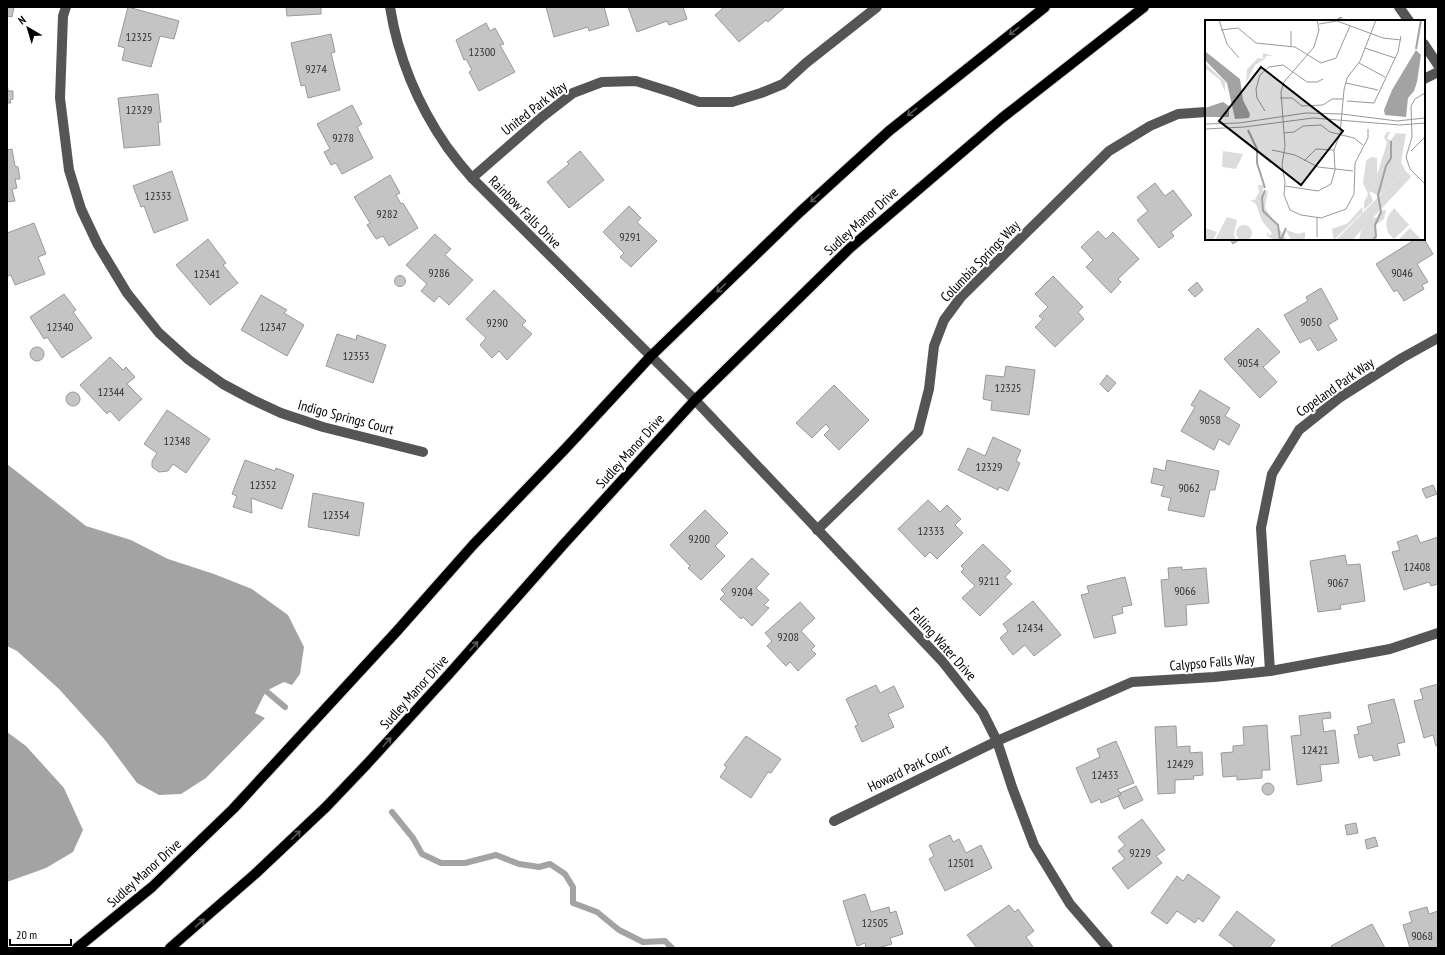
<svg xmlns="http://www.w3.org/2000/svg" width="1445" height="955" font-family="'PT Sans Narrow',sans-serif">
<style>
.water{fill:#a3a3a3}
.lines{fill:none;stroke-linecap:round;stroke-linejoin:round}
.stream{stroke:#a3a3a3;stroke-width:6}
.building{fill:#c4c4c4;stroke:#999}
.major-casing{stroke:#dbdbdb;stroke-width:12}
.minor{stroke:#555;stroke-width:10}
.major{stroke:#000;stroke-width:10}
.oneway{stroke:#595959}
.labels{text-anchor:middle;stroke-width:4;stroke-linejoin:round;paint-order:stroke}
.number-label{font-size:12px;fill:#313131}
.street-label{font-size:14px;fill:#000;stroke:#fff}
.inset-river{fill:none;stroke:#a3a3a3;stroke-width:2}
.inset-road{fill:none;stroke:#999;stroke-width:1}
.view{fill:#000;fill-opacity:0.15;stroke:#000;stroke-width:2}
.inset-edge{fill:none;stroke:#000;stroke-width:2}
</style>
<rect width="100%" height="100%" fill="#fff"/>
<g class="water">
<polygon points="7,464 86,526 131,540 168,559 214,574 252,589 288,615 304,647 300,674 292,685 284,682 266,691 255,713 265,718 206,778 181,794 159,795 137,783 105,740 59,689 17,651 7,646"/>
<polygon points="7,732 26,746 64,788 83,830 73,852 46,868 7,882"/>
</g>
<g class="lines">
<g class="stream">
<polyline points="260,688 266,691 285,707"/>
<polyline points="392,812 413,838 422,854 441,863 465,863 496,855 519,864 539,867 550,864 565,874 573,887 573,903 597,912 619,930 643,942 665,941 672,948"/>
</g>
</g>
<g class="building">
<polygon points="7,7 14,7 12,17 7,16"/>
<polygon points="128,7 179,21 174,39 160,36 151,67 122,60 125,48 118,46"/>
<polygon points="286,7 321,7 321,14 287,16"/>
<polygon points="546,7 604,7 609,25 589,31 588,27 554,37"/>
<polygon points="628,7 683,7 687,19 669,25 667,21 637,32"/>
<polygon points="722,7 785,7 768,22 766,20 739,42 715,15 723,8"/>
<polygon points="1341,17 1343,21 1334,21"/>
<polygon points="486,23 490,31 495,28 504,44 500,45 515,72 479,91 469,72 472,70 466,59 464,60 456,40"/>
<polygon points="331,34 335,52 331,53 340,90 308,98 305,85 301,86 291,43"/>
<polygon points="7,81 8,91 13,91 13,99 10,100 11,103 7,103"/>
<polygon points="158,94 161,122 158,122 160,145 124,148 118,98"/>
<polygon points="352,105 362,124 357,127 373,158 342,174 336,163 331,165 324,152 330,149 317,124"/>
<polygon points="12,149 15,166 18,167 20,179 15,179 17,188 12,189 15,201 7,202 7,150"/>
<polygon points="580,151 604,180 569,208 547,182 569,164 567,162"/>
<polygon points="172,171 188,220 154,233 144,206 141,207 133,186"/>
<polygon points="390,175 400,193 396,195 401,204 403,203 418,228 389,246 383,236 376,239 367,225 370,223 354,197"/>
<polygon points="1155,183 1165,196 1173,190 1192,215 1171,232 1174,236 1159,248 1137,220 1148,211 1137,197"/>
<polygon points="629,206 641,218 637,222 657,241 631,267 620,257 624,253 603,232"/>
<polygon points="34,223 46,254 38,257 45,274 15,285 11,275 8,276 7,274 7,233"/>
<polygon points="1098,231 1106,239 1113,232 1139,259 1118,279 1121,282 1111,293 1086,267 1093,260 1081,247"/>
<polygon points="435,234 451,249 445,255 473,280 449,305 439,296 434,302 421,291 427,284 406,265"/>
<polygon points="208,239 226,263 223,265 238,283 210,305 176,265"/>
<polygon points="1230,239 1240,239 1233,244"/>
<polygon points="1416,239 1424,239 1433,254 1417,264 1428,282 1422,285 1424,289 1404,301 1397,290 1394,292 1376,264"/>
<circle cx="400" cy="281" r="5.5"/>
<polygon points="1053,276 1083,307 1078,312 1084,319 1055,347 1035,327 1043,319 1039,316 1048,307 1035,294"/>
<polygon points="1197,282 1203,290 1195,297 1188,290"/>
<polygon points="1321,288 1338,319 1328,325 1337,340 1318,351 1310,338 1300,343 1284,315 1308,301 1306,297"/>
<polygon points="494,290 526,321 522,325 532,334 507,360 499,351 492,358 480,345 486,338 466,319"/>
<polygon points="64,294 76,310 73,312 92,338 62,358 47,337 44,339 30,317"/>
<polygon points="261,295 287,310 284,313 304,325 287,356 241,330"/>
<polygon points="1258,328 1280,352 1263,367 1277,382 1260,398 1224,359"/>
<polygon points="337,334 356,340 357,335 386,345 373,383 326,366"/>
<circle cx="37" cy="354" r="7"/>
<polygon points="110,357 123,370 126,367 135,377 127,384 142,399 119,421 110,411 107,414 80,385"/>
<polygon points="1006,366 1035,370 1029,415 991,410 992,401 983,399 986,375 1004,377"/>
<polygon points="1107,375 1116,383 1108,392 1100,384"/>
<polygon points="834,385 869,420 839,450 824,435 830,429 826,424 812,438 796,423"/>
<polygon points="1200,390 1230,408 1225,416 1240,425 1229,445 1219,439 1214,450 1181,431 1195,407 1191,405"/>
<circle cx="73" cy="399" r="7"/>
<polygon points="167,410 210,439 186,473 173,464 168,471 159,472 152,467 152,461 157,453 144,444"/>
<polygon points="993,437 1021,450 1016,461 1020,463 1008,491 999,487 998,490 958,470 968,448 985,456"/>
<polygon points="245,460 275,471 276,468 294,475 282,509 251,498 252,513 233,507 237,496 232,494"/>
<polygon points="1167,460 1219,471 1215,490 1210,490 1204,517 1168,510 1171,498 1161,496 1164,486 1151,483 1154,468 1165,471"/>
<polygon points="1433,485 1437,494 1426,498 1422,489"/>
<polygon points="313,493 364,503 359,536 308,527"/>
<polygon points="928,500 940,512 947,505 961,519 955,525 963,533 937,559 930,552 925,557 898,529"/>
<polygon points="705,510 728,533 715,546 725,556 701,580 688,568 690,566 670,545"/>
<polygon points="1417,535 1420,543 1438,537 1438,584 1431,586 1429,582 1404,590 1392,552 1400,550 1397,542"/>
<polygon points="983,544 1011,571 1005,577 1012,584 980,616 962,598 975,586 961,572 964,569 961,566"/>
<polygon points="1345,555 1347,565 1360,564 1365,601 1340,605 1341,609 1318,612 1310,561"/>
<polygon points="752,558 769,574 756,588 769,600 764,605 769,608 752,626 743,617 741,619 720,599 725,594 721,590"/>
<polygon points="1182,567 1182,570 1206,568 1209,603 1186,605 1187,625 1165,627 1161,580 1169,579 1168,568"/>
<polygon points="1125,577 1132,605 1122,607 1123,613 1112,616 1116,633 1094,638 1081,595 1089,593 1087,586"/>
<polygon points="1033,601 1061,635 1034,656 1025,645 1013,655 1000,638 1008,631 1003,624"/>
<polygon points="800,602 815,618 801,631 815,646 811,650 816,654 798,671 790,662 786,666 767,646 772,641 765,633"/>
<polygon points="1438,684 1438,746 1436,746 1433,735 1424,738 1414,701 1423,699 1420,689"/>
<polygon points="876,685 880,693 894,686 904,707 888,714 894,727 862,742 855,726 858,725 846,699"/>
<polygon points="1394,699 1405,742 1397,744 1400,755 1374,761 1372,755 1359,758 1354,735 1359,734 1357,727 1372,723 1368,705"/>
<polygon points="1330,712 1331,718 1322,719 1324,732 1335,730 1339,763 1320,765 1322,781 1297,785 1291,736 1301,735 1299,716"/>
<polygon points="1267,725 1270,770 1262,770 1262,778 1237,780 1237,776 1223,777 1221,753 1233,752 1233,746 1244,745 1243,727"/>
<polygon points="1176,726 1177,747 1190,746 1190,753 1202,752 1203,775 1193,776 1194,779 1175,780 1175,793 1158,794 1155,727"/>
<polygon points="746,736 781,759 771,773 768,772 751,798 720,777 727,767 724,765"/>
<polygon points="1116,741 1134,783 1118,789 1121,795 1101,803 1100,799 1091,803 1076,768 1100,757 1097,749"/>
<circle cx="1268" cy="789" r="6"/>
<polygon points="1136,786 1143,800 1124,809 1118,796 1121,795 1120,793"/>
<polygon points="1142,819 1165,850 1156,856 1162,863 1128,889 1112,868 1125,859 1118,851 1125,845 1118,837"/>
<polygon points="1356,823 1358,833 1347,835 1345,825"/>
<polygon points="950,835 953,842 959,839 966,853 981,845 992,868 945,891 929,859 934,856 929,845"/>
<polygon points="1375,837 1378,846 1367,849 1365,840"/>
<polygon points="1188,874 1220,897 1203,922 1198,918 1195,923 1177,911 1167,924 1151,913 1177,876 1183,881"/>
<polygon points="865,894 871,912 889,907 890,913 896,911 903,934 890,938 892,944 878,948 866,948 865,943 857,946 843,901"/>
<polygon points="1009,905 1015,912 1018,909 1034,931 1026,937 1034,948 977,948 967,935"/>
<polygon points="1427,907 1429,914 1438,911 1438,948 1410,948 1403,925 1412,922 1409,912"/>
<polygon points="1237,911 1275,940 1269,948 1233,948 1234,946 1219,935"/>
<polygon points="1372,924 1385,948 1333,948 1331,946"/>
</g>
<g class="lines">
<g class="major-casing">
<g id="major">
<polyline points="77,948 152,887 233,809 397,631 473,545 566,448 651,356 800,212 889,131 1045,7"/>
<polyline points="170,948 255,874 326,807 367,764 449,674 563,545 695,400 850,248 1002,118 1144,7"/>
</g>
</g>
<g class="minor">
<polyline points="66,7 63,16 60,98 69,170 81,209 98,245 127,293 159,333 189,360 223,384 251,399 281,413 323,427 423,452"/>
<path d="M390,7C398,57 418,105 447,147C455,158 463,168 472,178L695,400L942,661L983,713L997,741L1012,787L1034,845L1070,904L1108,948"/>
<polyline points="1399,7 1409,21"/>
<polyline points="1424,44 1438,65"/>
<polyline points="1424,79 1438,72"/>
<polyline points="472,178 542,117 573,93 602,82 636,81 671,92 699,102 732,102 761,93 783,84 806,63 877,7"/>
<polyline points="817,530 918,432 929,389 934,346 944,320 961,297 1109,151 1150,126 1178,114 1206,112"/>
<polyline points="1270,671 1261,528 1272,474 1299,430 1339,398 1402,358 1438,338"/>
<polyline points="834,821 997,741 1132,682 1214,677 1270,671 1390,649 1438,633"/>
</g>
<use href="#major" class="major"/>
</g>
<defs><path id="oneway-shaft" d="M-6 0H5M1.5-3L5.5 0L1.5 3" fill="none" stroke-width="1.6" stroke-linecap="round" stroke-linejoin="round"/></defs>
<g class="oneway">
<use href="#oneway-shaft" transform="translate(1014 31) rotate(142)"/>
<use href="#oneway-shaft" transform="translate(912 112) rotate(141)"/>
<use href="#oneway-shaft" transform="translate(815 198) rotate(138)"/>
<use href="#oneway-shaft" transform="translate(721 288) rotate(136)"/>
<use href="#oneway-shaft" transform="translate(474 646) rotate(-49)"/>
<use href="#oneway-shaft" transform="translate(387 742) rotate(-48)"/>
<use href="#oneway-shaft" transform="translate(296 835) rotate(-44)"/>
<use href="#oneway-shaft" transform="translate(200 923) rotate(-41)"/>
</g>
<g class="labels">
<g class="number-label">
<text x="139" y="41">12325</text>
<text x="482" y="56">12300</text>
<text x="316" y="73">9274</text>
<text x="139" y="114">12329</text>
<text x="343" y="142">9278</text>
<text x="158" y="200">12333</text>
<text x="387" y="218">9282</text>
<text x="630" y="241">9291</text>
<text x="439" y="277">9286</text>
<text x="1402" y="277">9046</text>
<text x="207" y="278">12341</text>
<text x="1311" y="326">9050</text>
<text x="497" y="327">9290</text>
<text x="60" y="331">12340</text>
<text x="273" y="331">12347</text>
<text x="356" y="360">12353</text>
<text x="1248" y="367">9054</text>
<text x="1008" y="392">12325</text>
<text x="111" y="396">12344</text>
<text x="1210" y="424">9058</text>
<text x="177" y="445">12348</text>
<text x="989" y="471">12329</text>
<text x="263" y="489">12352</text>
<text x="1189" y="492">9062</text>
<text x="336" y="519">12354</text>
<text x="931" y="535">12333</text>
<text x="699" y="543">9200</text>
<text x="1417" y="571">12408</text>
<text x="989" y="585">9211</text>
<text x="1338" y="587">9067</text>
<text x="1185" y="595">9066</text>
<text x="742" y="596">9204</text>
<text x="1030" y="632">12434</text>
<text x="788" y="641">9208</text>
<text x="1315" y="754">12421</text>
<text x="1180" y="768">12429</text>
<text x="1105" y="779">12433</text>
<text x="1140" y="857">9229</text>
<text x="961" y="867">12501</text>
<text x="875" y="927">12505</text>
<text x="1422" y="940">9068</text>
</g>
<g class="street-label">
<text transform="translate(534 108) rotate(-38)" y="5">United Park Way</text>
<text transform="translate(525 212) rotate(45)" y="5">Rainbow Falls Drive</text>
<text transform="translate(861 221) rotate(-42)" y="5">Sudley Manor Drive</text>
<text transform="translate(980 261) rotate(-46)" y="5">Columbia Springs Way</text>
<text transform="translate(1335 387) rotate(-35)" y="5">Copeland Park Way</text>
<text transform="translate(346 417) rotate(15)" y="5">Indigo Springs Court</text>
<text transform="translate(630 451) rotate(-48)" y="5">Sudley Manor Drive</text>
<text transform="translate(943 644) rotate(48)" y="5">Falling Water Drive</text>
<text transform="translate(1212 662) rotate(-5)" y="5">Calypso Falls Way</text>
<text transform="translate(414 692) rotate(-48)" y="5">Sudley Manor Drive</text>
<text transform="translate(909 768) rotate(-26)" y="5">Howard Park Court</text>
<text transform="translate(144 873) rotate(-42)" y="5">Sudley Manor Drive</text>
</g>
</g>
<g transform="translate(1205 20)">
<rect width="220" height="220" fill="#fff"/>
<path d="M200,150L206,157L152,215L148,220H131ZM189,188L204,205L189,219L183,213L181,204L183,196ZM22,197L32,200L29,214L31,220H10ZM31 213a8 8 0 1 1 16 0a8 8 0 1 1-16 0ZM205,208L217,220H193Z" fill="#dcdcdc"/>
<path d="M58,33L68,36H61L60,39L50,45L41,63L42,49L53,38L58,39ZM0,43L20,62V72L15,60L0,48ZM182,112H185L182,119L186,120L191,113L201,114L196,142L200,150L174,176L164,171L168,181L159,190V182L163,174L158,163L161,141L166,137L172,138V155L182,123L179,117ZM53,165H59L57,175L63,170L60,188L82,220H69L62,216V211L64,216L67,213L57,201L51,184L45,180H50L54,172ZM157,187L158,192L129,220L127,209L143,203ZM181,190L179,199L171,205L172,220H154L156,211L166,199L172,197L175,191ZM81,210L93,214L100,212V220H86Z" fill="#dcdcdc"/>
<path d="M18,131L38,134L31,149L17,147Z" fill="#dcdcdc"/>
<path d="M0,208L12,212L8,220H0Z" fill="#dcdcdc"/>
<path d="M211,30L216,35L212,62L209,71L203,78L201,97L180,95L179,90L187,70ZM1,32L35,59L38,80L45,94L44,98L30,99L22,63L0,40ZM18,82L24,86V97H0V88Z" fill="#a3a3a3"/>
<path class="inset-river" d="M211,29L216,0M43,110L52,129V143L60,168M60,170L57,178L58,191L73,205L75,220M76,220L81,208M168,220L171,216L170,205L176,192L173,175L181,146L186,138V121"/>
<path class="inset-road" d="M14,0L22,24L34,38M112,0L114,10L109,27L79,62L76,72L80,126L77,145L80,162L79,175L85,190L96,195L116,198L141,189L149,174L150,143L163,118V109M114,4L132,1L178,18L196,20M16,10L33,8L51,23L90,27L116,43L131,38L145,6M86,26V11M160,28L190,38M154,43L180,57M141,63L173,70M220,73L210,79L206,86L207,117L201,137L205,149L220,164M75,78H87L97,86L118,85L127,79H138M142,81L169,83L193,32L196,16M60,91L52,78L51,69L55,55L64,47L78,45L102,62H112L118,59M0,104L34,103L101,93L137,94L192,101L220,98M0,109L39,107L108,98L195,105L220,103M79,113L89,112L98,106L116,105L125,112L149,118L158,125M67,130L90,135L113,147L148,151M206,131L220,117M99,141L111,129L129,130M80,166L113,171L126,164L130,150L129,130L135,114L139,70L142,58L155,41L171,0M112,217V198"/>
<path class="view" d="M56,47L138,111L96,165L14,101Z"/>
<rect width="220" height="220" class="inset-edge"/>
</g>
<rect width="1445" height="955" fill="none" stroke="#000000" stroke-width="16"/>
<g transform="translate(28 28) rotate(322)" stroke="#ffffff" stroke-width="3" paint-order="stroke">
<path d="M0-3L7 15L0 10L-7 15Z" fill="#000000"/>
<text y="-6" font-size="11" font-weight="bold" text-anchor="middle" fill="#000000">N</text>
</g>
<path d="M10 939v6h61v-6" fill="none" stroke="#000000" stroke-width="2"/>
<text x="16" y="939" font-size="12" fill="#000000" stroke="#ffffff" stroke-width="3" paint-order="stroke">20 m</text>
</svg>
